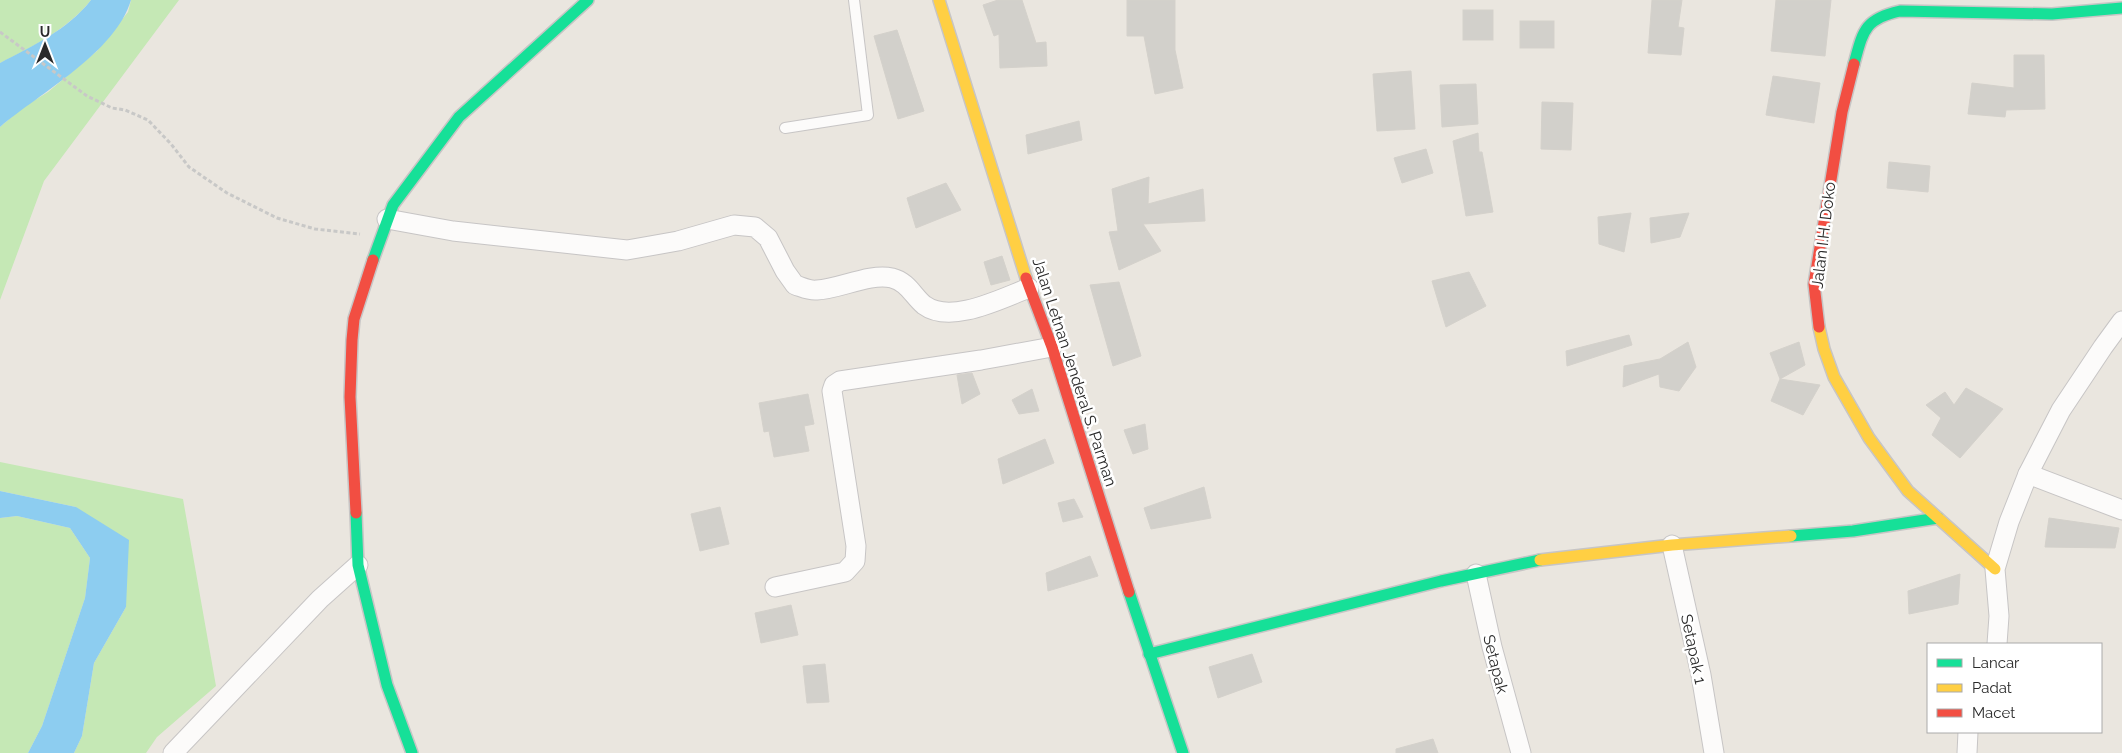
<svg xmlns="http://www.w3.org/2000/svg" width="2122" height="753" font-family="Raleway,sans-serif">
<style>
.green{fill:#c5e8b5}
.water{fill:#8dcdf0}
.building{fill:#d2d0cb;stroke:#d4d1cb}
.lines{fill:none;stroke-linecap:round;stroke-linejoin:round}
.lane-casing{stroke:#c7c5c5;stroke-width:12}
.street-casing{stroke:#c7c5c5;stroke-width:21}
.fast-casing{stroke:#c7c5c5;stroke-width:14}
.slow-casing{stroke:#c7c5c5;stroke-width:14}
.jam-casing{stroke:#c7c5c5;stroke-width:14}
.path{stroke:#c8c8c7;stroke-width:3;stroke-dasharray:4 2.5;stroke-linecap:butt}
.lane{stroke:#fcfbfa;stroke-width:10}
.street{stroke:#fcfbfa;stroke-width:19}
.fast{stroke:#16e098;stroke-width:11}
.slow{stroke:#ffcf43;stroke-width:11}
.jam{stroke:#f24e42;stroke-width:11}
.labels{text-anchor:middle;stroke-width:5;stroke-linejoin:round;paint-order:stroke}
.street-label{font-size:16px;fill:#2a2a2a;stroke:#fff}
</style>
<rect width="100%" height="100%" fill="#eae6df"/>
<g class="green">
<path d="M0,0H91C68,29 32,47 0,63Z"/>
<polygon points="131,0 179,0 44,181 0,300 0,127 22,108 48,92 97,51 128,12"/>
<polygon points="0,462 183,499 216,686 157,737 146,753 74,753 82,736 94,663 126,607 76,507 0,491"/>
<polygon points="17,516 70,528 90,558 85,598 42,726 28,753 0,753 0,518"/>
</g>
<g class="water">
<path d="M91,0H131C116,52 40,93 0,127V63C32,46 68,30 91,0Z"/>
<polygon points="0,491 76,507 129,540 126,607 94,663 82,736 74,753 28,753 42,726 85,598 90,558 70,528 17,516 0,518"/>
</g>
<g class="building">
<polygon points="998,0 1022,0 1036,43 1046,42 1047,66 1000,68 999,34 994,36 983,5"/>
<polygon points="1127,0 1175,0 1175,50 1183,88 1155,94 1144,36 1127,36"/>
<polygon points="1652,0 1682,0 1678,27 1684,28 1681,55 1648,53"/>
<polygon points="1776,0 1831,0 1825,56 1771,51"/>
<rect x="1463" y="10" width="30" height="30"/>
<rect x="1520" y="21" width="34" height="27"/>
<polygon points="897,30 924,111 898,119 874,36"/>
<polygon points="2014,55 2044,55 2045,109 2006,110 2005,117 1968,114 1972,83 2014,88"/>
<polygon points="1411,71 1415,129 1377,131 1373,74"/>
<polygon points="1773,76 1820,83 1814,123 1766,115"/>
<polygon points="1476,84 1478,124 1442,127 1440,85"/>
<polygon points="1542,102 1573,103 1571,150 1541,149"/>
<polygon points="1079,121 1082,140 1028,154 1026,135"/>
<polygon points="1478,133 1479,152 1482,152 1493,212 1466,216 1453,141"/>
<polygon points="1426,149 1433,173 1402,183 1394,158"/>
<polygon points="1889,162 1930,166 1928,192 1887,188"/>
<polygon points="1149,177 1148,204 1203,189 1205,221 1143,224 1161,251 1119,270 1109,232 1118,231 1112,189"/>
<polygon points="946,183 961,210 916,228 907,198"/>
<polygon points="1631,213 1624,252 1599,244 1598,217"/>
<polygon points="1689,213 1680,237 1651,243 1650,218"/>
<polygon points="1002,256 1010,280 991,285 984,262"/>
<polygon points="1469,272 1486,306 1446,327 1432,281"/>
<polygon points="1119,282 1141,356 1113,366 1090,285"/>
<polygon points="1629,335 1632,345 1567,366 1566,351"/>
<polygon points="1688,342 1696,367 1679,391 1660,387 1659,374 1623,387 1624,366 1660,359"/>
<polygon points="1799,342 1805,365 1780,379 1770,353"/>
<polygon points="972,373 980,394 962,404 957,375"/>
<polygon points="1780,379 1820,385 1803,415 1771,401"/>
<polygon points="1966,388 2003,409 1960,458 1932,435 1941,418 1926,405 1945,392 1954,405"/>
<polygon points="1032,389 1039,411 1019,414 1012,400"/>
<polygon points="808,394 814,424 804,426 809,451 774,457 769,431 764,432 759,403"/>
<polygon points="1145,424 1148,449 1133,454 1124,430"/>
<polygon points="1045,439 1054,463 1003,484 998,459"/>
<polygon points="1204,487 1211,518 1151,529 1144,508"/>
<polygon points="1074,499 1083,517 1063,522 1058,503"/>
<polygon points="720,507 729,544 700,551 691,514"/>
<polygon points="2049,518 2119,528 2115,548 2045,547"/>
<polygon points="1090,556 1098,576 1048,591 1046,573"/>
<polygon points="1960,574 1958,604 1909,614 1908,591"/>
<polygon points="791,605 798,635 761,643 755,613"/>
<polygon points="1252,654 1262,682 1218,698 1209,667"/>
<polygon points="825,664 829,702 807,703 803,666"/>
<polygon points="1433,739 1438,753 1396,753 1396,749"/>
</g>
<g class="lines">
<g class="lane-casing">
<polyline id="lane" points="785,128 868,115 854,0"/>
</g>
<g class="street-casing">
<g id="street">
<path d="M387,219L453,231L627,250L678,241L734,225L755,227L768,238L785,271L795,285C802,287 809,291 817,290C840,289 869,273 892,278C908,282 913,296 924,305C951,325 1002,298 1029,288"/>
<polyline points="2028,474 2122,510"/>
<polyline points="1672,545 1701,675 1714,753"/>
<polyline points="1476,574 1492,647 1521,753"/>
<polyline points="775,587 845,572 855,561 856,546 832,391 834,385 840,381 981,360 1052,347"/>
<polyline points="1997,644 1999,616 1995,569 2009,522 2028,474 2061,410 2103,347 2122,321"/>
<polyline points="173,753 320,599 358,565"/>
<polyline points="1967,753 1968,732"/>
</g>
</g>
<g class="fast-casing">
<g id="fast">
<path d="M1854,64C1863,31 1864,19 1900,11L2052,14L2122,8"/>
<polyline points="373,260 393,205 459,117 588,0"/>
<polyline points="356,513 358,565 387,685 412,753"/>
<polyline points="1791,536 1853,531 1938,518"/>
<polyline points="1129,592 1183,753"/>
<polyline points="1149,654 1441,581 1540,560"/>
</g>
</g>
<g class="slow-casing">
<g id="slow">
<polyline points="939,0 1026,278"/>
<polyline points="1819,327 1824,349 1834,377 1869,438 1908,491 1995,569"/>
<polyline points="1540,560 1672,545 1791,536"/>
</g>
</g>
<g class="jam-casing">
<g id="jam">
<polyline points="1026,278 1052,347 1129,592"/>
<polyline points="1819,327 1814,284 1842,112 1854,64"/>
<polyline points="356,513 350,397 352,340 354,319 373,260"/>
</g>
</g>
<polyline class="path" points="0,32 87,96 112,108 125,110 148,120 171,144 189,167 227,193 277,218 315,229 360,234"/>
<use href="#lane" class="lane"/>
<use href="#street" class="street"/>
<use href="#fast" class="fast"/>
<use href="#slow" class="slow"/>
<use href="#jam" class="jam"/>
</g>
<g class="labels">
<g class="street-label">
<text transform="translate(1823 235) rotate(-83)" y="6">Jalan I.H. Doko</text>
<text transform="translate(1075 372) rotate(72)" y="6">Jalan Letnan Jenderal S. Parman</text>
<text transform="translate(1694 649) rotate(78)" y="6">Setapak 1</text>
<text transform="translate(1496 664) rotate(76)" y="6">Setapak</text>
</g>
</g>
<rect x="1927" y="643" width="175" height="90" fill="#ffffff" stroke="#aaaaaa"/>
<rect x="1937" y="659" width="25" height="8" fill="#16e098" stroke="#aaaaaa"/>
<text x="1972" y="668" font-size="15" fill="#2a2a2a">Lancar</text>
<rect x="1937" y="684" width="25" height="8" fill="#ffcf43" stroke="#aaaaaa"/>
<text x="1972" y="693" font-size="15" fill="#2a2a2a">Padat</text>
<rect x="1937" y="709" width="25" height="8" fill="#f24e42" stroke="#aaaaaa"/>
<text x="1972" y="718" font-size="15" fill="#2a2a2a">Macet</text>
<g transform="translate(45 45)" stroke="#ffffff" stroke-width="4" paint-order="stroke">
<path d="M0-4L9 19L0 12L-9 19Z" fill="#2a2a2a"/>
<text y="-8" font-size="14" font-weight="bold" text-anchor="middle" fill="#2a2a2a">U</text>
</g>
</svg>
